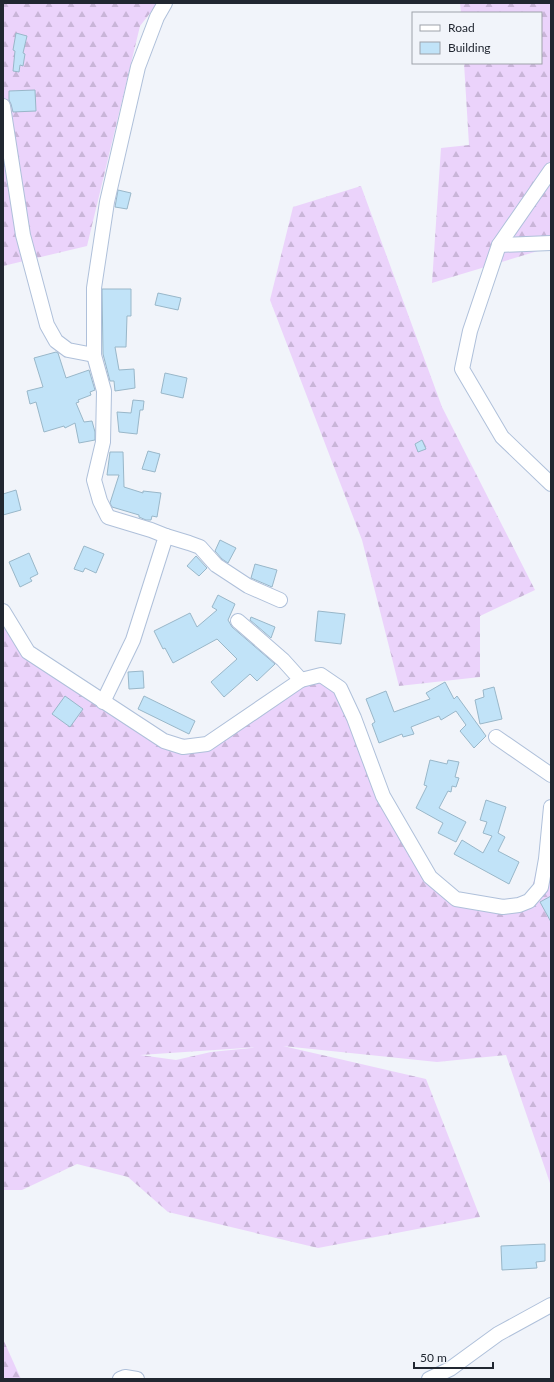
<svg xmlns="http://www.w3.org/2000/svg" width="554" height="1382" font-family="Lato,sans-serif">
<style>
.forest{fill:url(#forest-firs);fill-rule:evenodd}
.building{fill:#c1e3f8;stroke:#99b7c9}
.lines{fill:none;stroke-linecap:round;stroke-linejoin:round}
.minor-casing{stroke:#afc0da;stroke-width:16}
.minor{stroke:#fff;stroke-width:14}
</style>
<defs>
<pattern id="forest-firs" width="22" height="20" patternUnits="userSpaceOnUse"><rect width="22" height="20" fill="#ebd3fb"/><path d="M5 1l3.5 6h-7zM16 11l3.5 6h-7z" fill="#c9b5d8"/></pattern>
</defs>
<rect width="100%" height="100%" fill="#f1f4fa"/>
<g class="forest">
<polygon points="3,3 158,3 140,26 87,246 3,266"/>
<polygon points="460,3 551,3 551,247 432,283 441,148 469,145 464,63 541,63 541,13 461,13"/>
<polygon points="361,186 442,407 535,590 480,616 480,677 399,686 362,540 270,300 293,207"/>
<path d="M3,603L28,652L164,741L207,744L301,680L332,683L420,859L456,899L529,901L551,808V1186L506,1055L437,1062L283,1046L426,1079L480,1217L318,1248L168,1212L128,1177L77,1164L22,1190H3ZM260,1047L211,1052L176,1060L140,1055Z"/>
<polygon points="3,1339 21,1379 3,1379"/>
</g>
<g class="building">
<polygon points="16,33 27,36 23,53 25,54 23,66 20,65 19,72 13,71 15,51 13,50"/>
<polygon points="35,90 36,111 13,112 11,104 9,100 9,91"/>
<polygon points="118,190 131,193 127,209 115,207"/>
<polygon points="102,289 131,289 131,316 127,316 126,347 115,347 119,370 134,369 135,388 115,391 114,381 110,381 103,354"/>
<polygon points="158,293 181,298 178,310 155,305"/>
<polygon points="56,352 58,353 66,378 89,370 95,390 90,392 91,395 78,400 79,402 76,403 84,422 92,421 95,432 95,440 79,443 75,423 65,428 64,426 44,432 36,402 30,404 27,391 43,387 34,358"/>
<polygon points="165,373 187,378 183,398 161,393"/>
<polygon points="133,400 144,401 143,410 140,410 137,434 119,432 117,412 131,413"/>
<polygon points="422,440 426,449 418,452 415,444"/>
<polygon points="148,451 160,454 155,472 142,469"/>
<polygon points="110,452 123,452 124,487 143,493 143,491 161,493 157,517 152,516 151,520 146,520 139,517 139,515 112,507 110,503 119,475 107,475"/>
<polygon points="16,490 21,510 3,515 3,494"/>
<polygon points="220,540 236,548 228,563 222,559 215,551"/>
<polygon points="84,546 104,554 96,573 85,568 83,572 74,569"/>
<polygon points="29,553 38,574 30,578 32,581 20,587 9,562"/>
<polygon points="196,556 207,568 199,576 187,566"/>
<polygon points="255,564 277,570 272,587 251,578"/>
<polygon points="218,595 235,604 228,620 232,627 275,664 257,681 250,674 224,697 211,682 237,659 217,639 173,663 165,648 163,649 154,631 190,613 197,627 217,610 212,607"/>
<polygon points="318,611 345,614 341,644 315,641"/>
<polygon points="251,617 275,627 271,638 250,620"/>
<polygon points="143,671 144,688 129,689 128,672"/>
<polygon points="445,682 454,699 457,696 486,736 474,748 460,731 466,725 456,711 441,720 439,716 411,727 414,734 403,737 402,734 379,743 372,724 375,722 366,699 386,691 394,712 430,699 426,693"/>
<polygon points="494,687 502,719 480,724 475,700 484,697 483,690"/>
<polygon points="65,696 83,709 70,727 52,714"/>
<polygon points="144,696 195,721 189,734 138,709"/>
<polygon points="430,760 447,764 448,760 459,762 455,777 459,778 456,787 452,786 451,792 448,791 439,808 466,822 456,842 438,833 443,823 416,808 427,786 424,785"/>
<polygon points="486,800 506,807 498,833 505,837 498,851 519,862 509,884 454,854 462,840 483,853 492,836 483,833 487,822 480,820"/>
<polygon points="551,896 551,922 540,902"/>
<polygon points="545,1244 545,1261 536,1262 537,1268 502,1270 501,1246"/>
</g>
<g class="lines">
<g class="minor-casing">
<g id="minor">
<polyline points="3,106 23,235 47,325 56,341 68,350 94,355"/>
<polyline points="551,170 499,245 470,331 462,369 502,437 551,484"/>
<polyline points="499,245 551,243"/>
<polyline points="166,536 189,543 200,547 216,565 248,586 280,600"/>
<polyline points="3,611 28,652 164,741 183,747 207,744 301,680 321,675 340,688 354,718 383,796 430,877 456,899 503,907 519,905 529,901 541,887 546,859 551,807"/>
<polyline points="238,621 283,660 301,680"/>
<polyline points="103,702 133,640 166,536 151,530 108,517 100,501 94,480 103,442 104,391 94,355 94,288 107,202 138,67 157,17 165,3"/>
<polyline points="496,737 551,775"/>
<polyline points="120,1379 125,1377 137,1379"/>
<polyline points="429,1379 450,1369 498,1334 551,1305"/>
</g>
</g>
<use href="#minor" class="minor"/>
</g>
<rect width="554" height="1382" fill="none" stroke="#212731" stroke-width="8"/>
<rect x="412" y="12" width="130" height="52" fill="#f1f4fa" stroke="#9ea2aa"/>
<rect x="420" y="25" width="20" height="6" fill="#ffffff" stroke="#9ea2aa"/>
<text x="448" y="32" font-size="12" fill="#212731">Road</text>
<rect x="420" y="42" width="20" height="12" fill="#c1e3f8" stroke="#9ea2aa"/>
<text x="448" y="52" font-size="12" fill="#212731">Building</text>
<path d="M414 1362v6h79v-6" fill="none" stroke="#212731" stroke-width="2"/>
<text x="420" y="1362" font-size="12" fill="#212731" stroke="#f1f4fa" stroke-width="3" paint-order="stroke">50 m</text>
</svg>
